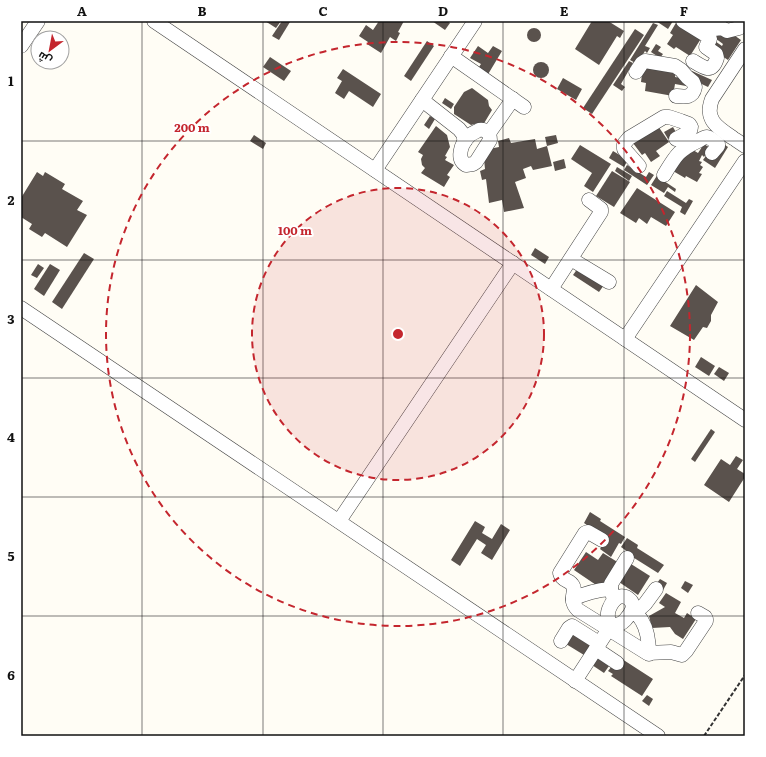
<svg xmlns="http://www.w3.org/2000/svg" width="766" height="757" font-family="Literata,Cairo,serif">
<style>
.building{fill:#5a524d}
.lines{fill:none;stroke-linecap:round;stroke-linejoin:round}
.minor-casing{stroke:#444;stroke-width:15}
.path{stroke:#333;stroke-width:2;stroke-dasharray:4 2;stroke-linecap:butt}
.minor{stroke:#fff;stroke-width:14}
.grid{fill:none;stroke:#111;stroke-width:1;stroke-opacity:0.55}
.ring{fill:none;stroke:#c4262e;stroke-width:2;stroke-dasharray:7 5}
.centre{fill:#c4262e;stroke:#fff;stroke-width:2}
.ring-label{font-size:12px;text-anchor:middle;font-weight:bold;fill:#c4262e;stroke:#fff;stroke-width:4;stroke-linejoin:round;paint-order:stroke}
.neatline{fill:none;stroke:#111;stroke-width:1.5}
.grid-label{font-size:13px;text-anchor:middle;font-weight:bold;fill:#111}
</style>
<rect width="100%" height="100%" fill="#fffdf5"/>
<g class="building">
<polygon points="265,21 281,21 276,28"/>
<polygon points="282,21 288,21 290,22 279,40 272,36"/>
<polygon points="379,21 404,21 398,32 400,33 396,41 390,37 381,53 367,44 368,42 359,36 366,25 373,30"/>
<polygon points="432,21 447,21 450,23 445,30"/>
<polygon points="592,21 608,21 624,31 620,38 617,36 599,65 575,49"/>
<polygon points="656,21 673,21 668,29"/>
<polygon points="677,21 702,37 690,56 676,47 674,49 667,44 673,35 670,33"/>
<polygon points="653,23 658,25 645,46 650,48 647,53 645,51 637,64 630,60"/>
<circle cx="534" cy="35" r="7"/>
<polygon points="635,29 644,35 592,114 583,108"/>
<polygon points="720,31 731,33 741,40 728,60 707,46 712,39 722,46 723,44 715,38"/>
<polygon points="427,41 434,46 411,81 404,76"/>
<polygon points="656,44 661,47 658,51 663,54 660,58 651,52"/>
<polygon points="478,46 488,53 493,46 502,51 487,76 477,70 481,64 470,58"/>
<polygon points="270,57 291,71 284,81 263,67"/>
<polygon points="629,61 633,63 621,84 625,87 622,91 613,85"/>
<circle cx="541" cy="70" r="8"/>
<polygon points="643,66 676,71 675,77 687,79 686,86 675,84 673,96 645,91 646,83 641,82"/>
<polygon points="343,69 381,94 373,107 349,91 344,99 335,93 342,81 337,78"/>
<polygon points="692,71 712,80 708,87 689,78"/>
<polygon points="563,78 582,89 576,100 557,89"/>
<polygon points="472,88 488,100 489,106 492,110 483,125 478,123 471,125 454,114 454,107 464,92"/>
<polygon points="445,98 454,104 451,109 442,103"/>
<polygon points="430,116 435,119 429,129 424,125"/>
<polygon points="436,126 447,135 450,147 445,156 447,157 445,160 454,165 447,175 450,177 444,187 421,173 425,168 422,165 421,159 423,155 418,152"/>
<polygon points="658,126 669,142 656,151 660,156 651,162 645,153 642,155 633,143"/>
<polygon points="673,127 677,134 668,139 664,132"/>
<polygon points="254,135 266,143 263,149 250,141"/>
<polygon points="556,135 558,143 547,146 545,137"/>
<polygon points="509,138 511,143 535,139 537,149 547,146 552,166 533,170 531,166 523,169 526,178 515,182 524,208 504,212 502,200 489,203 486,179 482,180 480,171 485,169 484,159 489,149 499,147 498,141"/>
<polygon points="722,143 728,147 715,168 703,160 708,153"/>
<polygon points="704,144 710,148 704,157 702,155 699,161 702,162 700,165 703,167 699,173 702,174 697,182 686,176 685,178 673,171 688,147 698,153"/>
<polygon points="580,145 611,164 593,192 584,186 592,173 571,159"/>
<polygon points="613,151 628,160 624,167 609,158"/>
<polygon points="564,159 566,168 555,171 553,162"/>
<polygon points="627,165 646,177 649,172 654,175 647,185 624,170"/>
<polygon points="617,167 632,176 629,181 615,171"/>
<polygon points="612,171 630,182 614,207 596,196"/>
<polygon points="37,172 43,176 45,172 65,184 62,189 83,201 77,210 87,215 67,247 45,233 42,237 29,229 32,224 21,217 21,198"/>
<polygon points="658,174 664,181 676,189 675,192 668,187 664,193 651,185"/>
<polygon points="637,188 675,212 666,226 651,217 647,224 639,218 636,223 620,213"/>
<polygon points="667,191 686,203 689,199 693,201 685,215 680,212 682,207 664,196"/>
<polygon points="535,248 549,257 545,264 531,255"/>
<polygon points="84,253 94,259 62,309 52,302"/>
<polygon points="38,264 44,268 37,278 31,275"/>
<polygon points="50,264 60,270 44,296 34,289"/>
<polygon points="578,268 604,285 599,292 573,275"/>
<polygon points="696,285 718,302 711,315 711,321 707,328 703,327 694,340 670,326"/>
<polygon points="701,357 715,366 709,376 695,367"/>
<polygon points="719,367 729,373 724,381 714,374"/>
<polygon points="711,429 715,432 695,462 691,459"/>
<polygon points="736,456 743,460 737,469 745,474 745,477 729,502 704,485 721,459 730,465"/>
<polygon points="590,512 601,519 600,521 625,537 621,544 619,543 611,557 600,549 608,536 595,528 594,530 584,523"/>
<polygon points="475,521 485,527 482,533 492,539 501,524 510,530 492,560 481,553 486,545 477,539 460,566 451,560"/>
<polygon points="627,538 638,545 637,548 664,565 658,573 631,556 632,555 621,547"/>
<polygon points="586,552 598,560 603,553 619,563 602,589 574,570"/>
<polygon points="631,564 650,576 638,595 619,582"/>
<polygon points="660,579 667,583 662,592 654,587"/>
<polygon points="685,581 693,585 688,593 681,588"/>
<polygon points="666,593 681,602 675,613 684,618 687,613 696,619 683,639 675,634 670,627 652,628 649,616 665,607 659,603"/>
<polygon points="574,631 592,643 584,655 566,644"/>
<polygon points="597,658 609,666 604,673 592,665"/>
<polygon points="622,659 653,679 642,696 611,676 613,674 608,671 612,666"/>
<polygon points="647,695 653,699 649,706 642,701"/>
</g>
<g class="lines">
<g class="minor-casing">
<g id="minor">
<polyline points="154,21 745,420"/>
<path d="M683,21L709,37L710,39L706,47L716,54L717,58C712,74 704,68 693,61"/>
<polyline points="700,21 714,29 722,28 727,31 739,28 742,25 742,21"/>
<polyline points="21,46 38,21"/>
<polyline points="451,56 524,107"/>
<path d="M636,72L642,63L645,61L675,66L681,70L687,77L693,82L695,87C693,98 685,97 676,96"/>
<polyline points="422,100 459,129 463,134 465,141"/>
<path d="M479,130C486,129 490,133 490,140L476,162L473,164L466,165C456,159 461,144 468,137C471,133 476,132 479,130Z"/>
<polyline points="489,133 513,99"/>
<path d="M733,138C718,128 704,120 712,99L745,49"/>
<polyline points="736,140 745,146"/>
<polyline points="639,166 624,149 624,144 629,138 664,117 669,117 681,121 689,124 691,127 690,131 689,132 676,139"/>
<polyline points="375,170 475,21"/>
<path d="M664,175C675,157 678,150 698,141C700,140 704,137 707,137C710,137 715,142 718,144V146L712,153"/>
<polyline points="571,259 609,282"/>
<polyline points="551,289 601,212 601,209 589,200"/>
<polyline points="21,308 658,736"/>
<polyline points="625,339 745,161"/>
<polyline points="339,521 513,263"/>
<path d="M602,540L588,532L585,533L560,573C562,582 570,579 573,586C577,592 567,599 578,610L647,653L671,652L682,655L686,651L706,621V619L705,617L698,613"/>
<path d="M573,599C585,593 597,590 611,589"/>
<polyline points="614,600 611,589 611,584 627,558"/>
<path d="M633,608C630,615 622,627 613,625C610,624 609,621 608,618C606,607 619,588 630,600C633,602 632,605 633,608C635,613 640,617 642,621C648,631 649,642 649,654"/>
<polyline points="636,612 645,604 656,589"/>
<polyline points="561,641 569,628 572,626 599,643"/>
<polyline points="596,649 617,663"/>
<polyline points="575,681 612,624"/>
</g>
</g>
<polyline class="path" points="704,736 745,675"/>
<use href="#minor" class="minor"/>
</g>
<path class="grid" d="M142,21V736M263,21V736M383,21V736M503,21V736M624,21V736M21,141H745M21,260H745M21,378H745M21,497H745M21,616H745"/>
<circle cx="398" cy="334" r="146" fill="#c4262e" fill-opacity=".12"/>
<g class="ring">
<circle cx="398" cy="334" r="146"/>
<circle cx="398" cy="334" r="292"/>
</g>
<circle cx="398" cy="334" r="6" class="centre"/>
<g class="ring-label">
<text x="192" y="132">200 m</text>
<text x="295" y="235">100 m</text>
</g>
<rect width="766" height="757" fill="none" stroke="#ffffff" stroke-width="44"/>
<g transform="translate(50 50) rotate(212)"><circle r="19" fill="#ffffff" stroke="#a0a0a0"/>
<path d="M0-3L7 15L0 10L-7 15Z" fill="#c4262e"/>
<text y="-6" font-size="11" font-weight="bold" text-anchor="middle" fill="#111111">ش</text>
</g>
<rect x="22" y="22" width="722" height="713" class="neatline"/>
<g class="grid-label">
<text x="82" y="16">A</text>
<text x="202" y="16">B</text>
<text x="323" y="16">C</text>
<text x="443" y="16">D</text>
<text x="564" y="16">E</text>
<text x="684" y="16">F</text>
<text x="11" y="86">1</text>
<text x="11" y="205">2</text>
<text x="11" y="324">3</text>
<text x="11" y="442">4</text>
<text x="11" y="561">5</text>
<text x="11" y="680">6</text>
</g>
</svg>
